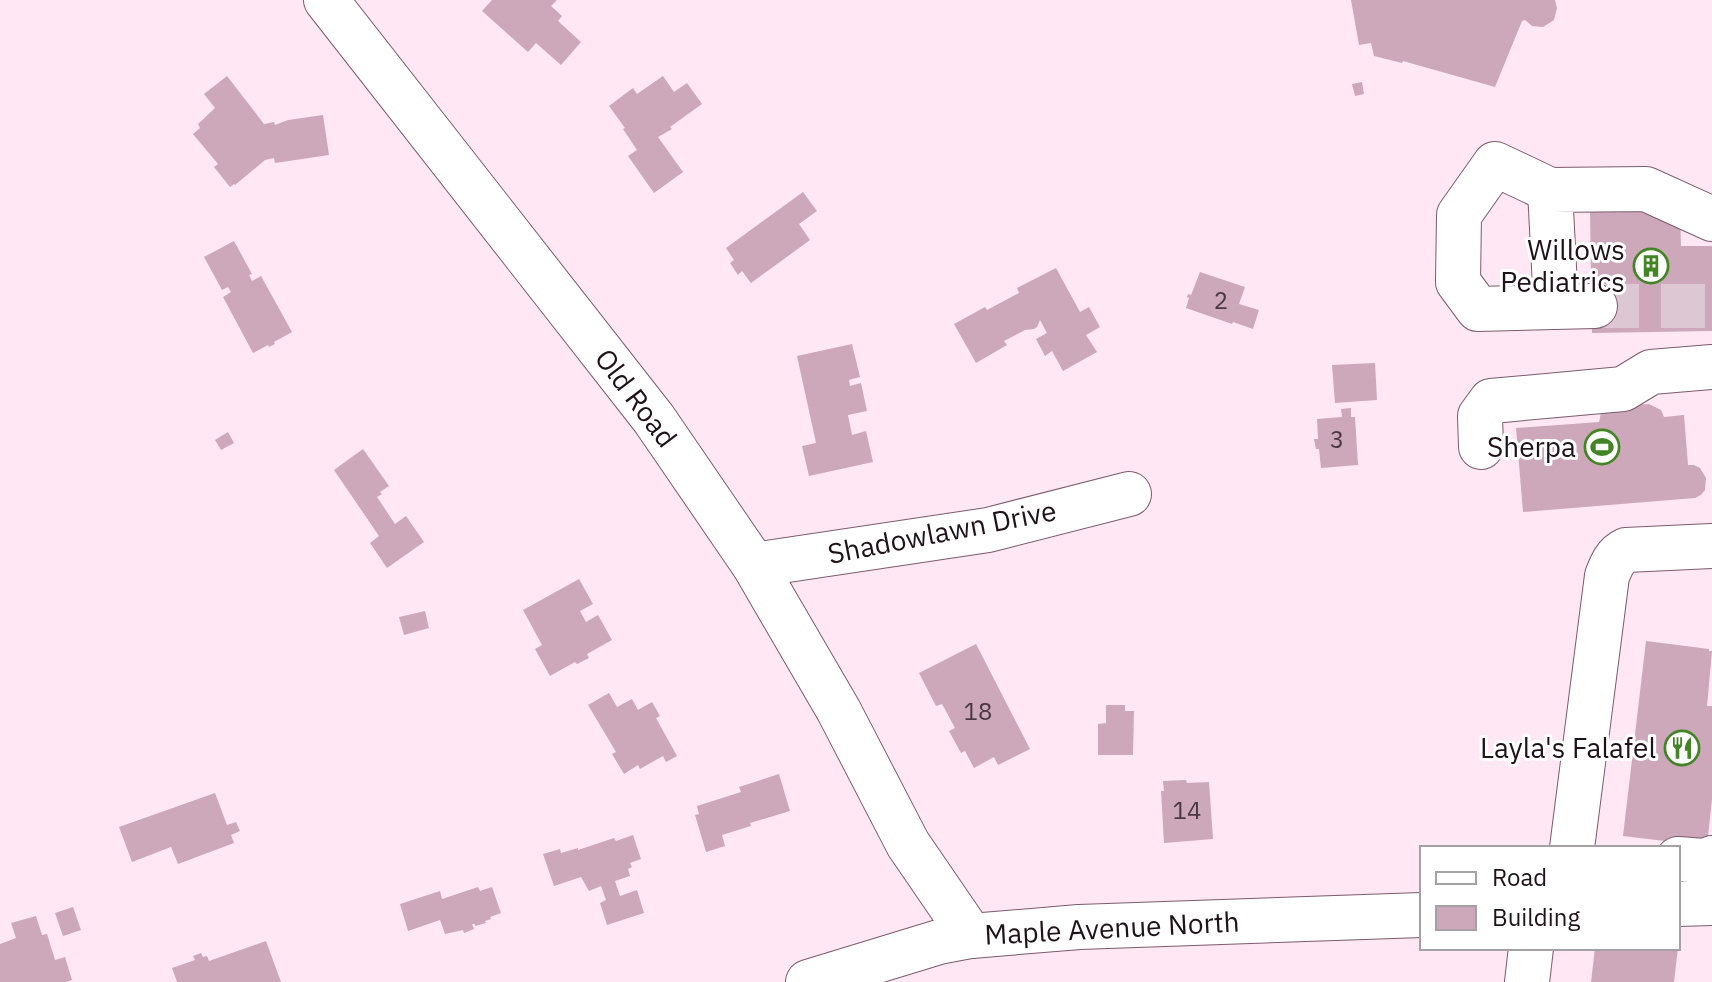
<svg xmlns="http://www.w3.org/2000/svg" width="1712" height="982" font-family="'IBM Plex Sans',sans-serif">
<style>
.building{fill:#cca8ba}
.lines{fill:none;stroke-linecap:round;stroke-linejoin:round}
.minor-tunnel{stroke:#ddc7d2;stroke-width:44;stroke-dasharray:44 22;stroke-linecap:butt}
.minor-casing{stroke:#7c5b6c;stroke-width:46}
.minor{stroke:#fff;stroke-width:44}
.labels{text-anchor:middle;stroke-width:6;stroke-linejoin:round;paint-order:stroke}
.number-label{font-size:24px;fill:#4a3841}
.poi-label{font-size:28px;fill:#1f1219;stroke:#fff;text-anchor:end}
.street-label{font-size:28px;fill:#1f1219;stroke:#fff}
</style>
<rect width="100%" height="100%" fill="#ffe7f3"/>
<g class="building">
<polygon points="492,0 557,0 551,6 562,16 558,21 581,42 561,65 536,43 528,52 482,11"/>
<polygon points="1351,0 1555,0 1557,8 1554,20 1543,27 1532,26 1525,20 1522,21 1495,87 1403,61 1402,63 1374,56 1371,43 1359,45"/>
<polygon points="227,76 264,124 274,122 275,125 288,120 323,115 329,155 275,163 274,158 265,160 235,185 234,184 230,187 214,167 218,164 193,134 200,128 198,124 215,108 204,94"/>
<polygon points="663,76 674,92 687,83 702,104 670,127 672,129 658,137 683,172 654,193 628,156 637,150 623,129 625,128 609,106 633,88 637,94"/>
<polygon points="1362,82 1364,94 1355,96 1352,84"/>
<polygon points="803,192 817,211 799,224 810,240 751,283 742,271 738,275 730,263 734,260 726,248"/>
<polygon points="1680,210 1681,246 1712,246 1712,331 1592,333 1590,212"/>
<polygon points="234,241 252,274 249,275 252,281 261,276 292,332 274,342 275,344 269,347 268,345 253,353 223,297 231,292 228,287 222,290 204,257"/>
<polygon points="1056,268 1080,312 1089,307 1100,327 1086,335 1097,352 1063,371 1052,351 1045,356 1036,339 1047,333 1040,320 1037,327 1034,329 1025,330 1004,341 1007,345 976,363 954,324 985,307 987,310 1019,293 1017,288"/>
<polygon points="1200,272 1245,287 1239,304 1259,310 1253,329 1233,322 1232,324 1186,308 1189,298 1187,297 1188,294 1191,295"/>
<polygon points="852,344 860,377 849,380 850,386 861,383 867,411 848,415 852,435 866,431 873,462 809,476 802,446 816,443 797,356"/>
<polygon points="1375,363 1377,400 1335,403 1332,365"/>
<polygon points="1649,404 1661,410 1664,417 1684,415 1688,465 1694,465 1700,468 1706,478 1705,490 1701,495 1695,498 1523,512 1516,428 1599,422 1601,413 1605,409 1622,406"/>
<polygon points="1351,408 1351,417 1355,417 1358,465 1321,468 1319,449 1316,449 1314,439 1318,439 1317,419 1342,417 1341,409"/>
<polygon points="228,432 234,443 221,450 215,440"/>
<polygon points="363,449 389,486 380,492 382,494 377,497 395,524 406,516 424,542 387,568 370,543 379,536 334,470"/>
<polygon points="579,579 593,604 580,611 586,622 598,615 612,640 587,654 589,658 577,664 575,662 550,676 535,649 542,645 523,610"/>
<polygon points="425,611 429,628 404,635 399,617"/>
<polygon points="1646,641 1709,649 1709,651 1712,651 1707,706 1712,706 1712,799 1707,846 1623,836"/>
<polygon points="976,644 1030,749 998,765 994,757 974,768 965,751 961,753 949,731 955,728 942,704 936,706 919,673"/>
<polygon points="609,693 617,707 632,699 638,710 652,702 660,716 656,718 677,756 666,762 663,756 640,769 638,765 624,774 612,754 616,752 588,705"/>
<polygon points="1106,705 1125,705 1125,711 1134,711 1133,755 1098,755 1098,724 1106,723"/>
<polygon points="779,774 790,811 750,823 751,826 722,835 725,846 706,852 695,815 699,814 697,806 741,792 739,787"/>
<polygon points="1186,780 1187,783 1209,782 1213,839 1164,843 1161,791 1164,791 1163,781"/>
<polygon points="215,793 227,825 236,822 240,831 231,835 234,843 178,864 171,847 132,862 119,827"/>
<polygon points="633,835 641,859 630,863 632,867 628,869 630,876 615,881 620,896 637,890 644,913 607,925 600,903 606,900 601,886 589,891 581,877 554,886 543,854 560,849 561,853 578,848 578,850 614,838 616,841"/>
<polygon points="478,887 480,891 492,887 501,913 490,917 491,919 485,921 486,923 475,926 475,924 472,924 474,929 464,933 463,930 445,934 440,920 408,931 400,904 440,891 442,899"/>
<polygon points="73,907 81,930 63,936 55,913"/>
<polygon points="36,916 42,935 47,934 55,960 65,957 72,980 66,982 0,982 0,944 16,938 11,923"/>
<polygon points="266,941 281,982 177,982 172,968 195,960 193,956 201,953 203,957 207,956 209,961"/>
<polygon points="1595,948 1678,948 1674,982 1591,982"/>
</g>
<g class="lines">
<polyline class="minor-tunnel" points="1595,306 1712,306"/>
<g class="minor-casing">
<g id="minor">
<polyline points="326,0 654,419 754,565 839,711 908,844 971,936"/>
<polyline points="1550,190 1495,164 1459,215 1458,282 1478,309 1595,306"/>
<polyline points="1556,306 1550,190 1646,189 1712,219"/>
<polyline points="1481,447 1480,416 1491,401 1623,389 1651,372 1712,367"/>
<polyline points="754,565 988,530 1129,494"/>
<path d="M1572,848L1607,576C1611,566 1615,555 1626,550L1712,546"/>
<polyline points="1678,859 1704,861 1712,858"/>
<polyline points="1678,904 1712,903"/>
<polyline points="808,982 939,942 971,936 1079,927 1422,915"/>
<polyline points="1527,982 1531,948"/>
</g>
</g>
<use href="#minor" class="minor"/>
</g>
<defs>
<g id="building-ring" transform="scale(1.8)"><circle r="9.5" fill="#fff" stroke="#438425" stroke-width="1.5"/><path d="M-4-6H4V6H1V3H-1V6H-4ZM-2.5-4.3h1.7v1.8h-1.7ZM.8-4.3h1.7v1.8H.8ZM-2.5-1h1.7V.8h-1.7ZM.8-1h1.7V.8H.8Z" fill="#438425"/></g>
<g id="stadium-ring" transform="scale(1.8)"><circle r="9.5" fill="#fff" stroke="#438425" stroke-width="1.5"/><path d="M0-5a6.5 5 0 1 0 0 10a6.5 5 0 1 0 0-10ZM-3.5-1.8h7v3.6h-7Z" fill="#438425"/></g>
<g id="restaurant-ring" transform="scale(1.8)"><circle r="9.5" fill="#fff" stroke="#438425" stroke-width="1.5"/><path d="M-5-6h1v4h1v-4h1v4h1v-4h1v5L-1.5 .5V6h-2V.5L-5-1ZM5-6V6H3V1.5H1.5Q1.5-4 5-6Z" fill="#438425"/></g>
</defs>
<g fill-rule="evenodd">
<use href="#building-ring" x="1651" y="266"/>
<use href="#stadium-ring" x="1602" y="447"/>
<use href="#restaurant-ring" x="1682" y="748"/>
</g>
<g class="labels">
<g class="number-label">
<text x="1221" y="309">2</text>
<text x="1337" y="448">3</text>
<text x="978" y="720">18</text>
<text x="1187" y="819">14</text>
</g>
<g class="poi-label">
<text x="1625" y="260">Willows<tspan x="1625" dy="32">Pediatrics</tspan></text>
<text x="1576" y="457">Sherpa</text>
<text x="1656" y="758">Layla's Falafel</text>
</g>
<g class="street-label">
<text transform="translate(636 398) rotate(53)" y="10">Old Road</text>
<text transform="translate(942 532) rotate(-11)" y="10">Shadowlawn Drive</text>
<text transform="translate(1112 928) rotate(-3)" y="10">Maple Avenue North</text>
</g>
</g>
<rect x="1420" y="846" width="260" height="104" fill="#ffffff" stroke="#a5a0a3" stroke-width="2"/>
<rect x="1436" y="872" width="40" height="12" fill="#ffffff" stroke="#a5a0a3" stroke-width="2"/>
<text x="1492" y="886" font-size="24" fill="#1f1219">Road</text>
<rect x="1436" y="906" width="40" height="24" fill="#cca8ba" stroke="#a5a0a3" stroke-width="2"/>
<text x="1492" y="926" font-size="24" fill="#1f1219">Building</text>
</svg>
